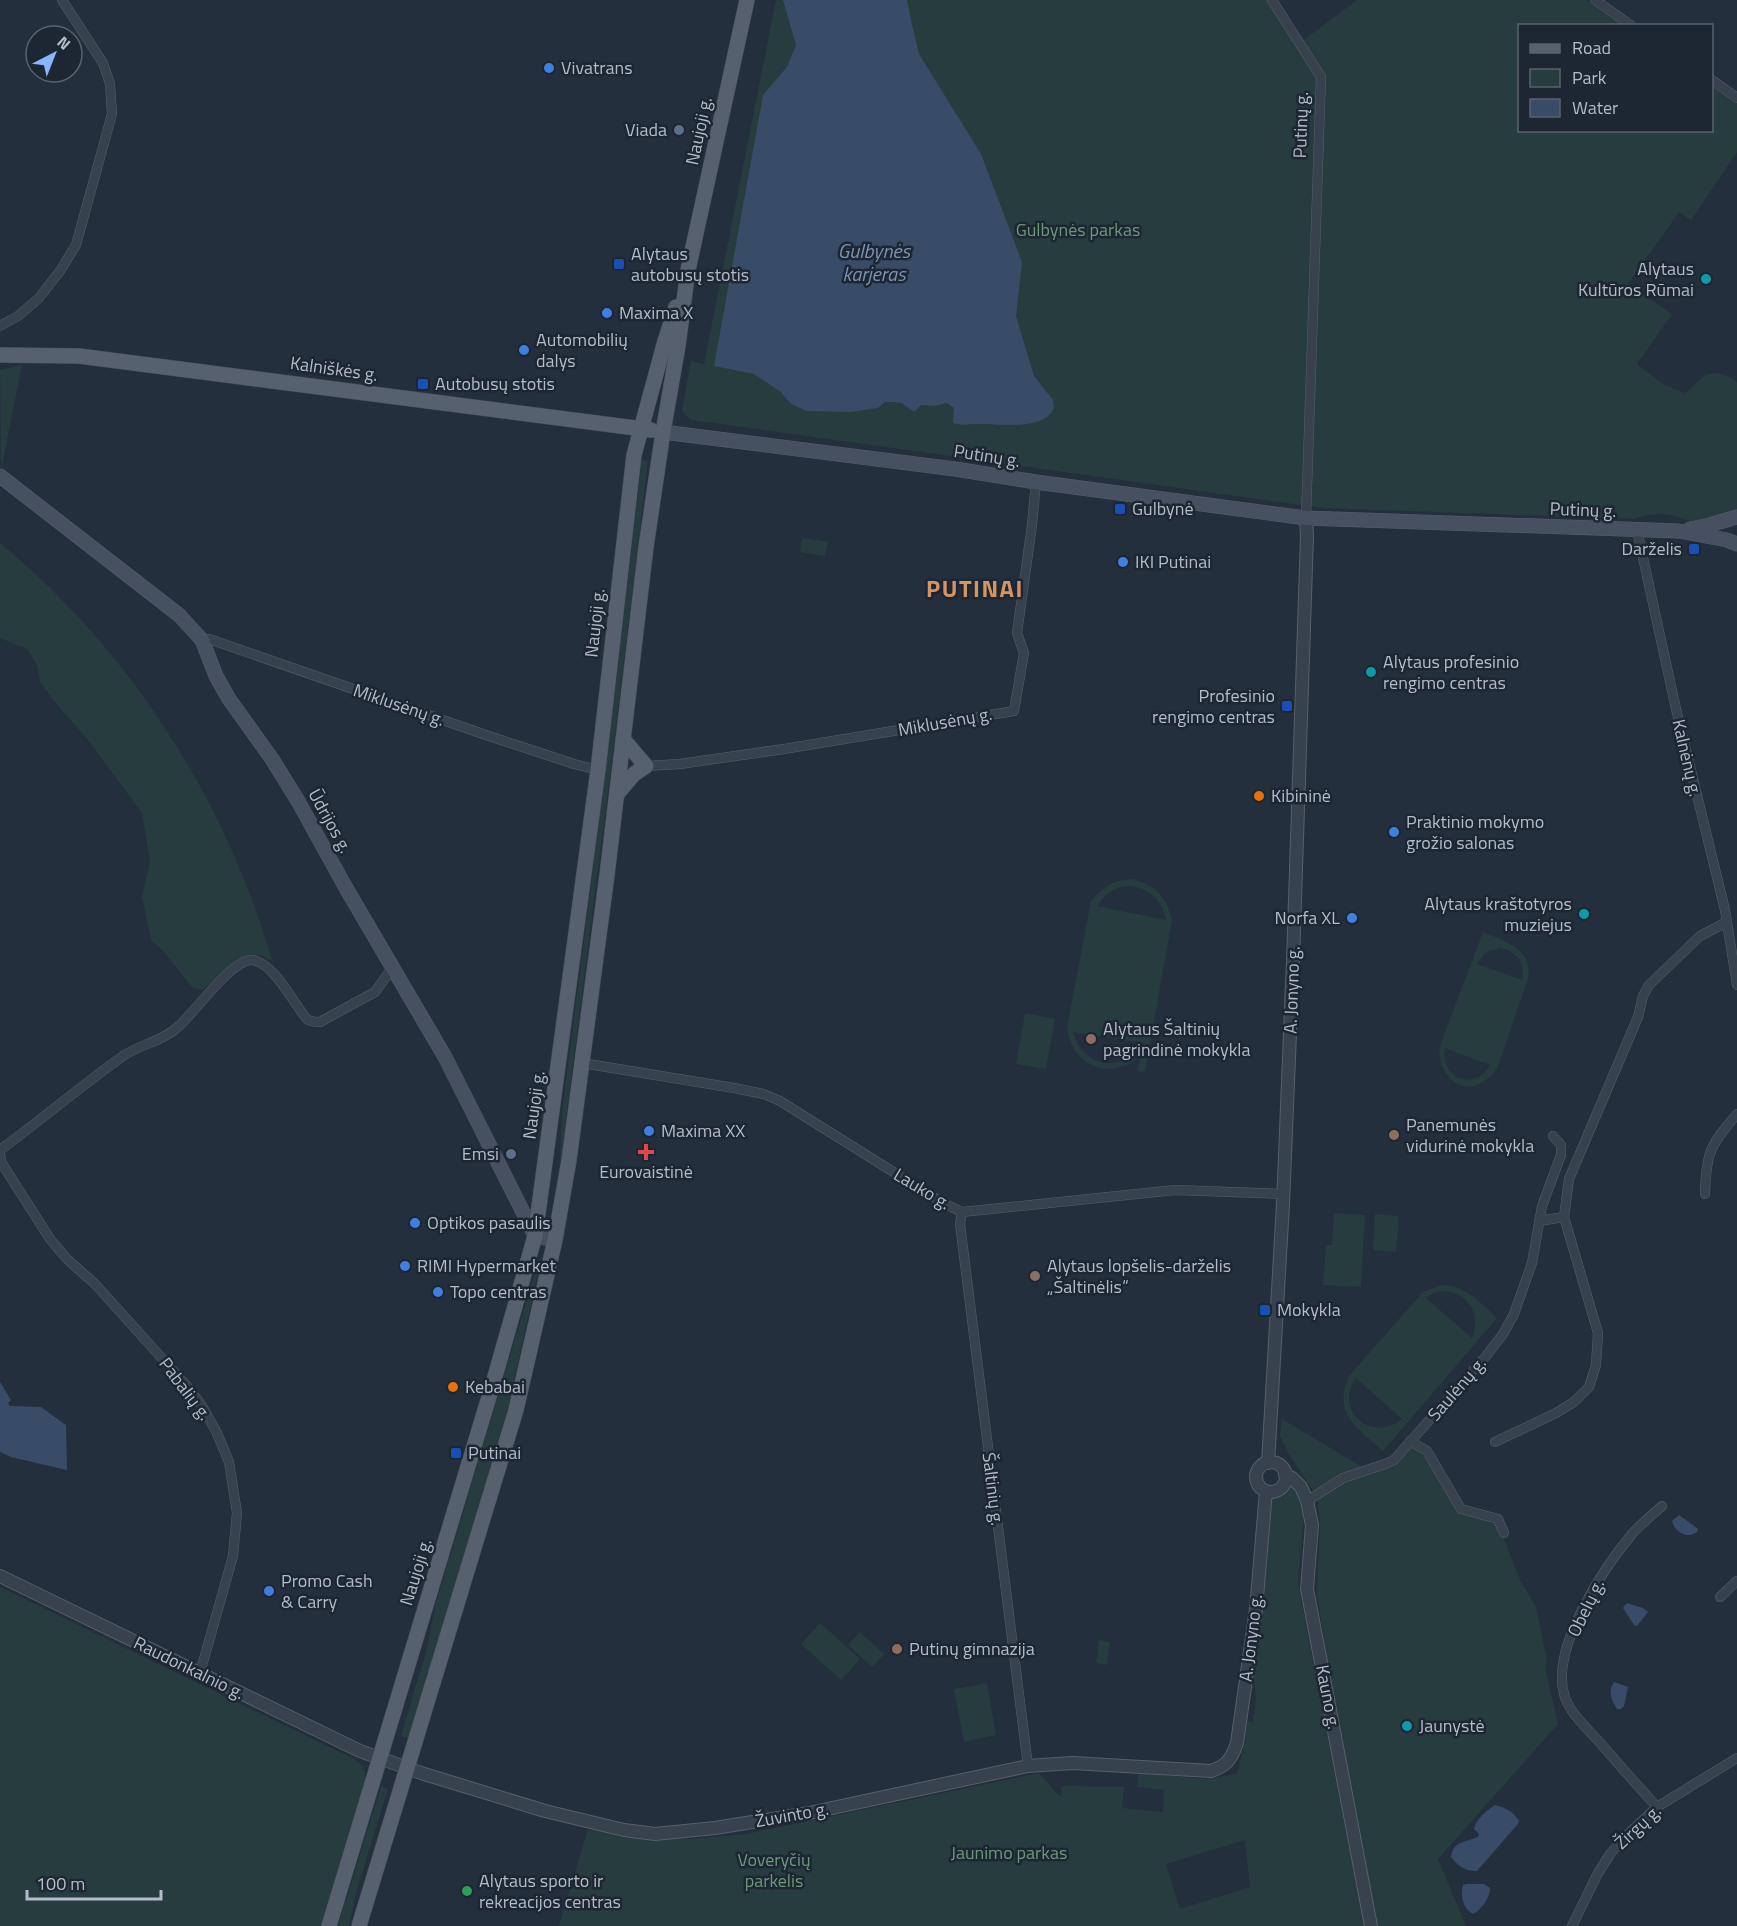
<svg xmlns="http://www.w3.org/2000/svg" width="1737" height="1926" font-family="'Titillium Web',sans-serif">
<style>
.green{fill:#263c3f;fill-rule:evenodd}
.water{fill:#394c67}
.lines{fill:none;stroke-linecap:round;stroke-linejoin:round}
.minor-casing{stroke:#565f6c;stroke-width:10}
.tertiary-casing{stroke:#565f6c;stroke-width:14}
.secondary-casing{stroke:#565f6c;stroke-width:15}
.primary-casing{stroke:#414a57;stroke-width:16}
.minor{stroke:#38414e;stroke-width:9}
.tertiary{stroke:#38414e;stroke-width:12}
.secondary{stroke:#465061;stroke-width:14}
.primary{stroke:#56606e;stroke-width:15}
.shop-dot{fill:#3f7fe0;stroke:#1d2633;stroke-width:2}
.service-dot{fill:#5c6f8a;stroke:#1d2633;stroke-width:2}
.transit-dot{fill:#1a4fb4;stroke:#1d2633;stroke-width:2}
.culture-dot{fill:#0f9aa8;stroke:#1d2633;stroke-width:2}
.food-dot{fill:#e8710a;stroke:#1d2633;stroke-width:2}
.education-dot{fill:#8d6e63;stroke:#1d2633;stroke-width:2}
.health-dot{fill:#e0444e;stroke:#1d2633;stroke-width:2}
.leisure-dot{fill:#2e9e5b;stroke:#1d2633;stroke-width:2}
.labels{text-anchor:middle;stroke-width:5;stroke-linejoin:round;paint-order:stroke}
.poi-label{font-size:18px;fill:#b4bcc9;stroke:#1d2633;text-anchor:start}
.street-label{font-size:18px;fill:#b4bcc9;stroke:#1d2633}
.park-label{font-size:18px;fill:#6b9a76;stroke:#1d2633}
.water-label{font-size:20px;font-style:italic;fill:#7c92b1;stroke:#1d2633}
.district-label{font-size:24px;font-weight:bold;letter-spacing:1.5px;fill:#d59563;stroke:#1d2633}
</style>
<rect width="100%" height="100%" fill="#242f3e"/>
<g class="green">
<path d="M776,0H1268L1297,45L1357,0H1587L1624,25L1520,26V130H1712V86L1737,103V152L1691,220L1679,212L1628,284L1672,314L1637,364L1663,384L1684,393C1690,391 1693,385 1698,381C1712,368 1723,373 1737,382V510C1726,515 1714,522 1701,522C1691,523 1684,519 1674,516C1661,512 1645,515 1633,519L1322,508L692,420L685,415L682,410L691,361L704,364Z"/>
<polygon points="22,365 1,470 0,370"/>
<polygon points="642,460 648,461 612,760 560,1166 562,1112 607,760"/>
<polygon points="802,538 828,542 825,556 800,552"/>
<path d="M0,543C129,649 226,800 272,960L259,955L247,957L202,990L193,988L164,952L151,940L142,897L150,862L142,813L88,740L55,702L40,682L37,665L27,649L0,638Z"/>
<path d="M1132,879C1155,885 1167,897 1172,920L1145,1072L1138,1071L1140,1057C1109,1081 1073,1067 1067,1028L1091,901C1103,886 1114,880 1132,879ZM1131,886C1151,890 1162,900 1166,920L1097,906C1105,893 1115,887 1131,886ZM1073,1032L1142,1043H1143C1122,1074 1083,1068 1073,1032Z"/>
<path d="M1483,932C1507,942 1533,949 1528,979L1497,1069C1473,1101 1440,1086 1439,1048ZM1500,948C1517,951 1526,963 1522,980L1477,964L1486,952ZM1445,1048L1490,1065C1474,1092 1440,1079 1445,1048Z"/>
<polygon points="1025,1013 1055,1019 1046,1069 1016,1064"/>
<polygon points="1334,1213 1365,1215 1361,1287 1323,1285 1326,1245 1332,1245"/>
<polygon points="1375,1214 1399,1216 1396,1252 1373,1250"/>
<polygon points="539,1259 541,1259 509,1404 409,1738 401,1736 427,1648 436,1603"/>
<path d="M1441,1285C1466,1286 1480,1302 1497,1318L1383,1451C1358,1428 1332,1414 1349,1376L1423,1292ZM1444,1291C1469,1294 1482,1314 1472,1338L1426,1298L1434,1293ZM1356,1378L1401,1418L1402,1419C1371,1444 1333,1410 1356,1378Z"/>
<path d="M1282,1419L1372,1473C1388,1468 1399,1459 1410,1448H1416L1423,1454L1458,1510L1499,1526L1520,1580L1536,1607L1547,1660L1545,1667L1558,1724L1438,1859L1466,1926H1377L1334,1703L1317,1593L1320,1523L1318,1502L1314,1492L1289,1454L1280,1436Z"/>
<path d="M1281,1483L1288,1484L1293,1487L1304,1513L1298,1583L1364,1926H559L588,1829L641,1838L689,1839L746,1834L1039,1773L1059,1796H1061L1062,1786L1124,1787L1122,1808L1163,1812L1164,1790L1137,1787L1138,1773L1207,1779L1237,1774L1245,1742L1247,1721L1253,1722L1256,1699L1253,1668L1272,1489L1277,1484ZM1245,1840L1250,1887L1180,1909L1166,1864Z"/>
<path d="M0,1587L354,1759C362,1765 367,1769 365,1780L322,1926H0Z"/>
<polygon points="820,1623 860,1659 841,1680 801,1644"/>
<polygon points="860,1632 884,1654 872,1667 848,1645"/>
<polygon points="1099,1640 1110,1642 1107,1665 1096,1663"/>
<polygon points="987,1683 996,1735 964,1742 954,1689"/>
<polygon points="381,1786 388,1789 356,1893 349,1926 338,1926"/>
</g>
<g class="water">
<path d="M783,0H907L912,25L919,54L981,154L1022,262L1016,316L1034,376L1053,400L1054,408C1044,432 997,423 977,424C968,424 962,426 953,423L954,408L947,403L934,406L921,405L914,412L902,403L892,402H885L878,408L850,412L806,411L790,403L781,392L754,374L714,366L763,95L787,67L796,45Z"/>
<polygon points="0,1382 11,1400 8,1403 10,1406 41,1407 66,1425 67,1470 11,1457 0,1452"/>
<path d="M1679,1515L1697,1528L1698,1531C1689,1540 1675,1533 1672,1521Z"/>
<polygon points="1627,1603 1643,1608 1648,1612 1637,1626 1634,1625 1623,1608"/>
<path d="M1614,1682L1628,1687L1624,1706L1621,1709H1617C1612,1700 1607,1692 1614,1682Z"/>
<path d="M1495,1805C1506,1808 1513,1811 1519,1821L1517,1825L1477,1871C1465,1871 1459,1867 1451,1857C1453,1841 1466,1842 1478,1837L1479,1834L1474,1829C1477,1818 1485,1812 1495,1805Z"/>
<path d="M1467,1884H1484L1490,1888C1490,1898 1481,1910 1473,1914C1463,1909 1460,1896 1463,1885Z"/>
</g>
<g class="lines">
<g class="minor-casing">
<g id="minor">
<polyline points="1272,0 1321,77 1306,518"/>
<polyline points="1595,0 1632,26"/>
<polyline points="1712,80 1737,98"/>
<polyline points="0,326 18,316 38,299 60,271 76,245 112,114 110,84 103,63 62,0"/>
<polyline points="1637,530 1676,709 1725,910 1737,985"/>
<polyline points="202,640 209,639 486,735 574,764 598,770"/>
<polyline points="646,766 680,764 784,749 1014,711 1024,653 1017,633 1032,525 1036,482"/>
<polyline points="582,1063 734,1088 764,1094 780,1101 943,1203 962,1212 1175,1190 1284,1194"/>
<path d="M0,1150C41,1120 81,1086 123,1056C141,1044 163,1041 179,1026C194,1013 232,959 252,960C270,962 287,991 296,1004C299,1008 303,1015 307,1019C311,1022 315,1022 320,1022L375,992L393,967"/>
<polyline points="0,1153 1,1162 50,1239 67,1259 95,1284 187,1386 202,1406 217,1433 229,1462 237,1513 233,1556 200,1673"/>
<path d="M1705,1194C1706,1153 1710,1145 1737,1114"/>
<polyline points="962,1212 960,1224 1028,1766"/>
<polyline points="1564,1217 1569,1179 1638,1017 1643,996 1649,985 1700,936 1727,922"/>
<polyline points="1410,1441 1427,1451 1461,1509 1498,1519 1504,1533"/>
<polyline points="1495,1442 1556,1413 1574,1402 1589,1387 1596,1365 1598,1333 1564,1217 1539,1221"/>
<polyline points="1307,1501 1343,1478 1385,1464 1394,1460 1486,1356 1503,1334 1514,1314 1532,1263 1542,1206 1561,1155 1561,1145 1553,1136"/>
<polyline points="1720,1597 1737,1581"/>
<path d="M1657,1807C1638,1786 1620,1766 1602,1745C1590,1731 1568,1712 1564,1694C1551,1647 1603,1569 1632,1534C1641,1524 1652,1515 1662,1506"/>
<polyline points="1572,1926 1597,1875 1610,1854 1623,1839 1657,1807 1737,1758"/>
</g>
</g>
<g class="tertiary-casing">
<g id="tertiary">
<circle cx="1271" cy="1477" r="15"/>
<polyline points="1268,1463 1283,1204 1293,960 1307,536 1306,518"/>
<polyline points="1285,1475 1292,1478 1301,1487 1307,1501 1312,1525 1307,1589 1371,1926"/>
<path d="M0,1576L360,1751L421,1773L545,1811L624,1830L655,1834L715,1828L809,1813L1028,1766L1072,1763L1211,1771C1227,1766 1232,1758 1237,1743L1256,1609L1266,1491"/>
</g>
</g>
<g class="secondary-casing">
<g id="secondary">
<polyline points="663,432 955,469 1036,482 1306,518 1679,531 1727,540 1737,544"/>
<polyline points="0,476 179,615 202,640 216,676 229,699 272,759 298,801 346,888 445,1057 535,1236 555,1240"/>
<polyline points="1690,529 1706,526 1737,517"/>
</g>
</g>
<g class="primary-casing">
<g id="primary">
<polyline points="0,355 79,356 651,430"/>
<polyline points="617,794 634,774 646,766 623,739"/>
<polyline points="329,1926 492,1387 535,1236 598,770 634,455 665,341 676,307"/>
<polyline points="359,1926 516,1410 555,1240 569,1160 607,875 646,547 663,432 678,346 688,270 747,0"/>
</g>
</g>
<use href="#minor" class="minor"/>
<use href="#tertiary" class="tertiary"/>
<use href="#secondary" class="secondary"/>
<use href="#primary" class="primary"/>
</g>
<g class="shop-dot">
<circle cx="549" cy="68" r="6"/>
<circle cx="607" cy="313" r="6"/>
<circle cx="524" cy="350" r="6"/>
<circle cx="1123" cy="562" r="6"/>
<circle cx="1394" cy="832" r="6"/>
<circle cx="1352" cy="918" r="6"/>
<circle cx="649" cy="1131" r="6"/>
<circle cx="415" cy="1223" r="6"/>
<circle cx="405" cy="1266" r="6"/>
<circle cx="438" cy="1292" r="6"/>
<circle cx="269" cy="1591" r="6"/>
</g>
<g class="service-dot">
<circle cx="679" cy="130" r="6"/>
<circle cx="511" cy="1154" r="6"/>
</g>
<g class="transit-dot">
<rect x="613" y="258" width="12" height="12" rx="3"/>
<rect x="417" y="378" width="12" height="12" rx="3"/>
<rect x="1114" y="503" width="12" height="12" rx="3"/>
<rect x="1688" y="543" width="12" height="12" rx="3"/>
<rect x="1281" y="700" width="12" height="12" rx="3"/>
<rect x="1259" y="1304" width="12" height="12" rx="3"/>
<rect x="450" y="1447" width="12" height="12" rx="3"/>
</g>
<g class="culture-dot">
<circle cx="1706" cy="279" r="6"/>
<circle cx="1371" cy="672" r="6"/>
<circle cx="1584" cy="914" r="6"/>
<circle cx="1407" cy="1726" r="6"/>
</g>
<g class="food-dot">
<circle cx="1259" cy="796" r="6"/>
<circle cx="453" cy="1387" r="6"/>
</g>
<g class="education-dot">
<circle cx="1091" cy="1039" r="6"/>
<circle cx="1394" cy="1135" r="6"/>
<circle cx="1035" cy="1276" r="6"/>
<circle cx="897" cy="1649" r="6"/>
</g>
<path class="health-dot" d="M643 1143h6v6h6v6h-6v6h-6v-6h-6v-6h6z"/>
<circle class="leisure-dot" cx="467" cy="1891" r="6"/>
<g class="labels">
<g class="poi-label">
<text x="561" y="74">Vivatrans</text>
<text x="667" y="136" text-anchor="end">Viada</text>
<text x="631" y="260">Alytaus<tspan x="631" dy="21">autobusų stotis</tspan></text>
<text x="1694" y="275" text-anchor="end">Alytaus<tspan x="1694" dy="21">Kultūros Rūmai</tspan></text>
<text x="619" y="319">Maxima X</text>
<text x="536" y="346">Automobilių<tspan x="536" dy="21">dalys</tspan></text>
<text x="435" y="390">Autobusų stotis</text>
<text x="1132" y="515">Gulbynė</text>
<text x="1682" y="555" text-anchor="end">Darželis</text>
<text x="1135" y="568">IKI Putinai</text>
<text x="1383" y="668">Alytaus profesinio<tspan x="1383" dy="21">rengimo centras</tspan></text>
<text x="1275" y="702" text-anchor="end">Profesinio<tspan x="1275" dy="21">rengimo centras</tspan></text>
<text x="1271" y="802">Kibininė</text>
<text x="1406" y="828">Praktinio mokymo<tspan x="1406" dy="21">grožio salonas</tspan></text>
<text x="1572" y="910" text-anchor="end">Alytaus kraštotyros<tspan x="1572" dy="21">muziejus</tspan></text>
<text x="1340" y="924" text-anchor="end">Norfa XL</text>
<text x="1103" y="1035">Alytaus Šaltinių<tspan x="1103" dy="21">pagrindinė mokykla</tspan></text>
<text x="1406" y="1131">Panemunės<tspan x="1406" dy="21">vidurinė mokykla</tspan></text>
<text x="661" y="1137">Maxima XX</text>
<text x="499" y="1160" text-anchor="end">Emsi</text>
<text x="646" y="1178" text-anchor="middle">Eurovaistinė</text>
<text x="427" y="1229">Optikos pasaulis</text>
<text x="417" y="1272">RIMI Hypermarket</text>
<text x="1047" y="1272">Alytaus lopšelis-darželis<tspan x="1047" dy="21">„Šaltinėlis“</tspan></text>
<text x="450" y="1298">Topo centras</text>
<text x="1277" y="1316">Mokykla</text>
<text x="465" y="1393">Kebabai</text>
<text x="468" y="1459">Putinai</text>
<text x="281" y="1587">Promo Cash<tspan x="281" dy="21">&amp; Carry</tspan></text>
<text x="909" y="1655">Putinų gimnazija</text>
<text x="1419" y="1732">Jaunystė</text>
<text x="479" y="1887">Alytaus sporto ir<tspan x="479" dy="21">rekreacijos centras</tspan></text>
</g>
<g class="street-label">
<text transform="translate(1301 125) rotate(-88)" y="6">Putinų g.</text>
<text transform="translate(699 131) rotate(-78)" y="6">Naujoji g.</text>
<text transform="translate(334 369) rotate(8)" y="6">Kalniškės g.</text>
<text transform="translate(987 456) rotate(9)" y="6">Putinų g.</text>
<text transform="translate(1583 510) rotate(2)" y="6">Putinų g.</text>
<text transform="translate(595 623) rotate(-84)" y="6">Naujoji g.</text>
<text transform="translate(399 705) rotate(19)" y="6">Miklusėnų g.</text>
<text transform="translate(945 722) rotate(-10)" y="6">Miklusėnų g.</text>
<text transform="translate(1687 758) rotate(77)" y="6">Kalnėnų g.</text>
<text transform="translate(330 821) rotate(61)" y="6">Ūdrijos g.</text>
<text transform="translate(1292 990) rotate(-88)" y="6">A. Jonyno g.</text>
<text transform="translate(534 1105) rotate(-82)" y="6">Naujoji g.</text>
<text transform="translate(922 1189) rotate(31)" y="6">Lauko g.</text>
<text transform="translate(185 1389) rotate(53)" y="6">Pabalių g.</text>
<text transform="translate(1457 1389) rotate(-49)" y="6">Saulėnų g.</text>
<text transform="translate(993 1489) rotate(83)" y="6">Šaltinių g.</text>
<text transform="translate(416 1572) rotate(-73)" y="6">Naujoji g.</text>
<text transform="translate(1586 1608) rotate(-64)" y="6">Obelų g.</text>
<text transform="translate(1251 1638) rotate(-83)" y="6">A. Jonyno g.</text>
<text transform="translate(189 1668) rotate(26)" y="6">Raudonkalnio g.</text>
<text transform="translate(1328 1697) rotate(79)" y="6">Kauno g.</text>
<text transform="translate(792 1815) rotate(-10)" y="6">Žuvinto g.</text>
<text transform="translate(1638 1827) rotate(-43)" y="6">Žirgų g.</text>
</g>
<g class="park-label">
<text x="1078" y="236">Gulbynės parkas</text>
<text x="1009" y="1859">Jaunimo parkas</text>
<text x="774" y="1866">Voveryčių<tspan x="774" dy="21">parkelis</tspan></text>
</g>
<g class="water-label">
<text x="874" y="258">Gulbynės<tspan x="874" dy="23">karjeras</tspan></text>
</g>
<g class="district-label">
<text x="975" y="597">PUTINAI</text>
</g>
</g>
<rect x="1518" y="24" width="195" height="108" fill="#1d2633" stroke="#59626f" stroke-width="1.5"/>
<rect x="1530" y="44" width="30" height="9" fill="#56606e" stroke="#59626f" stroke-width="1.5"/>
<text x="1572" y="54" font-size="18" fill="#b4bcc9">Road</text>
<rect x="1530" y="69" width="30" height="18" fill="#263c3f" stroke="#59626f" stroke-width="1.5"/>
<text x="1572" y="84" font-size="18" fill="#b4bcc9">Park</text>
<rect x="1530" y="99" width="30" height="18" fill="#394c67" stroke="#59626f" stroke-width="1.5"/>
<text x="1572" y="114" font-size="18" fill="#b4bcc9">Water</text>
<g transform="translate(54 54) rotate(42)"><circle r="28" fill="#1d2633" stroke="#59626f" stroke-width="1.5"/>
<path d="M0-4.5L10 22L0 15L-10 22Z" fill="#8ab4f8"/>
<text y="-9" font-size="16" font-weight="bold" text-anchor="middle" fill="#b4bcc9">N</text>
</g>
<path d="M27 1890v9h134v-9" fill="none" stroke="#b4bcc9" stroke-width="3"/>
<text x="36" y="1890" font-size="18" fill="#b4bcc9" stroke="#1d2633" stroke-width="4.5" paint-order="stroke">100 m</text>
</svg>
